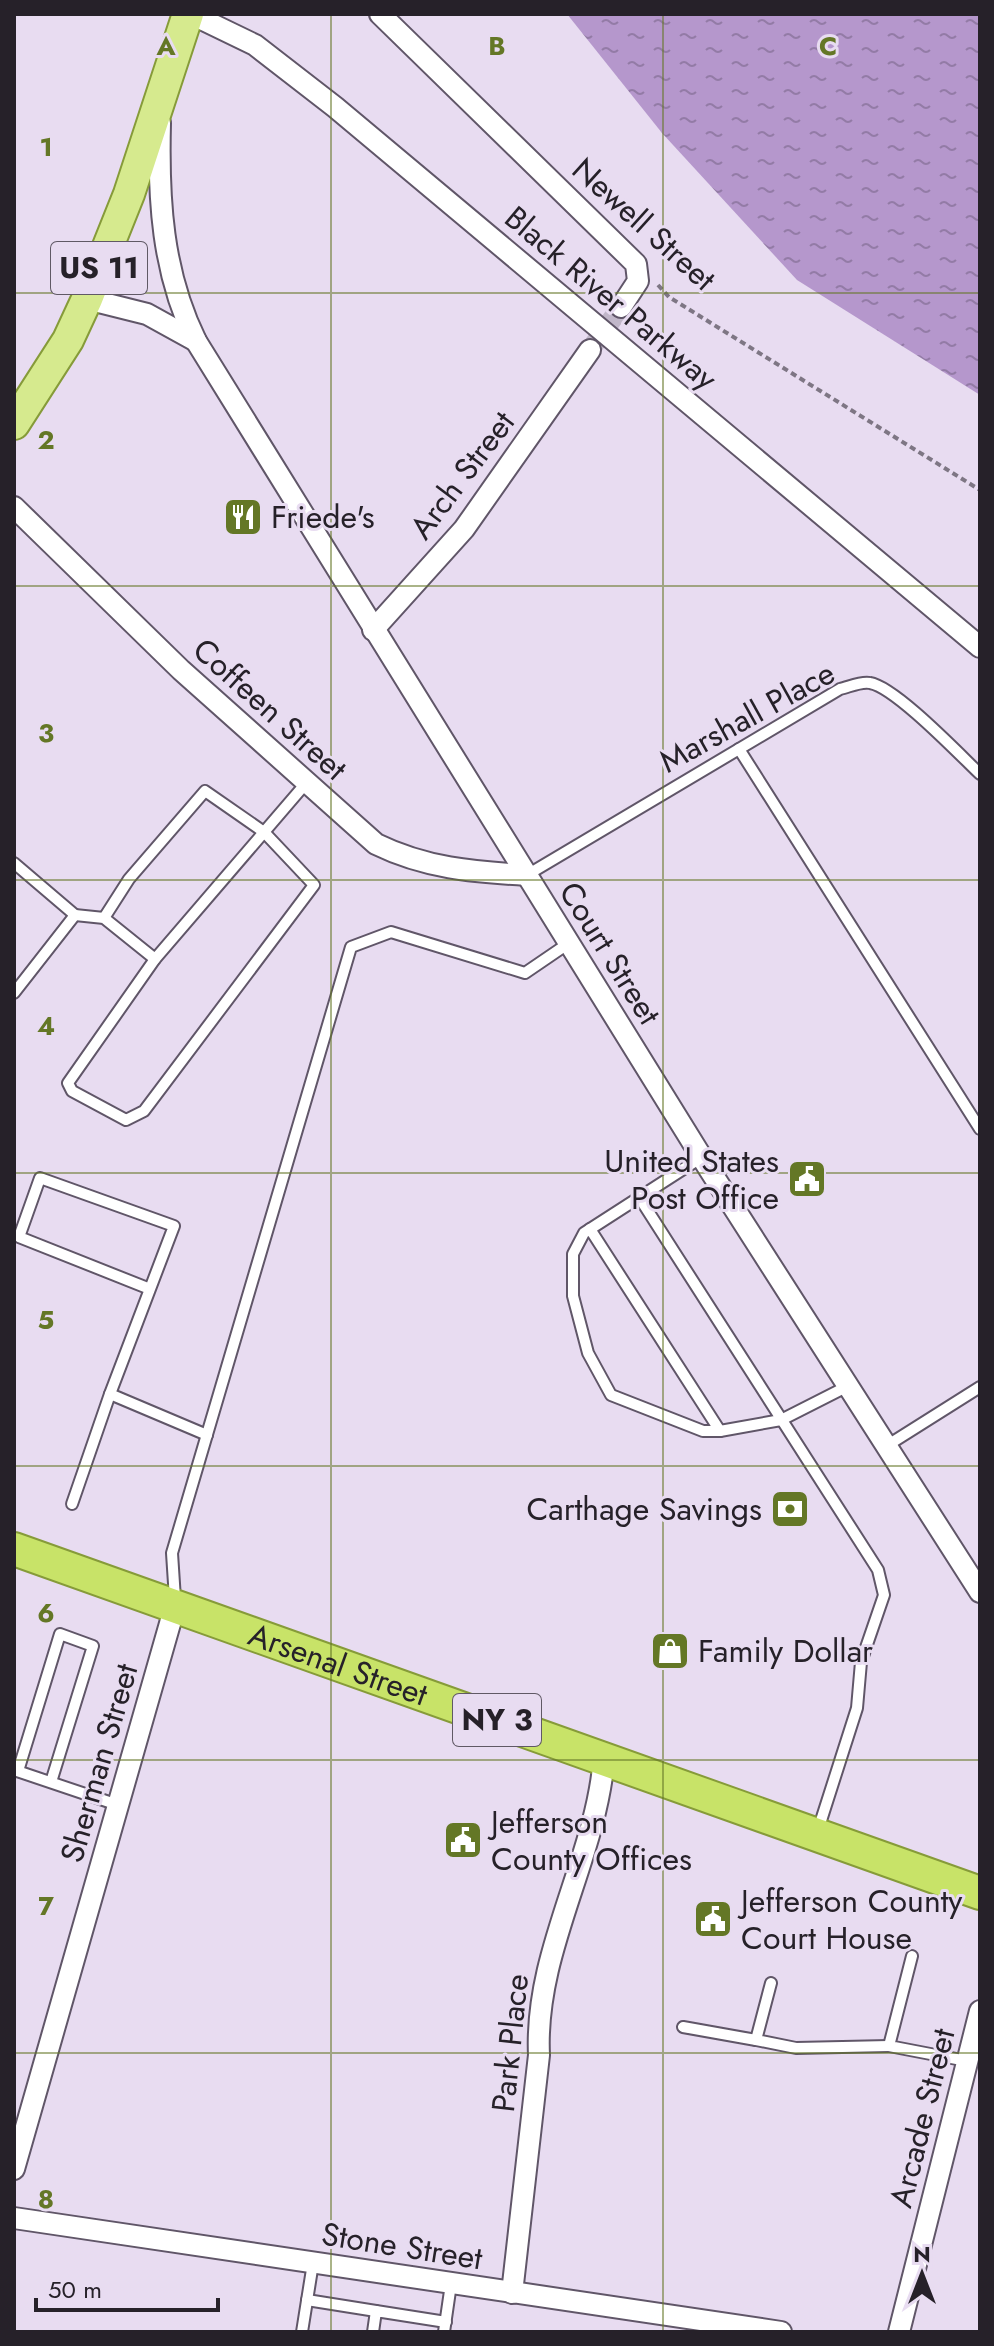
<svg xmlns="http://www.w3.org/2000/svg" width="994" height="2346" font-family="Jost,sans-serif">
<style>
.water{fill:url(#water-ripples)}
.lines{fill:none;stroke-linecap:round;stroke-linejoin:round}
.minor-tunnel{stroke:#c1b7c9;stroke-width:20;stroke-dasharray:20 10;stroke-linecap:butt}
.service-casing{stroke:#605668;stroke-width:14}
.minor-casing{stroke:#605668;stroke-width:24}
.primary-casing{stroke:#869b39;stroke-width:34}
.trunk-casing{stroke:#869b39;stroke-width:36}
.path{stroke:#7e7684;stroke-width:4;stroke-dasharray:6 4;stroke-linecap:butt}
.service{stroke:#fff;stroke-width:10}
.minor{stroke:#fff;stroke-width:20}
.primary{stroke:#d6ea8e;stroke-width:30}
.trunk{stroke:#c8e368;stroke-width:32}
.grid{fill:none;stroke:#647726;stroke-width:2;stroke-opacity:0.55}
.labels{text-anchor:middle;stroke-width:6;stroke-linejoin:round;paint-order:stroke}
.shield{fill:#e8dcf1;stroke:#605965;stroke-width:2}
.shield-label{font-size:30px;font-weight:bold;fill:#262129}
.street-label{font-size:32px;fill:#262129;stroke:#e8dcf1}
.poi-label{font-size:32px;fill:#262129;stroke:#e8dcf1;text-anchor:start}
.grid-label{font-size:26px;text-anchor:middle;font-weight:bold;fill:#647726;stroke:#e8dcf1;stroke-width:6;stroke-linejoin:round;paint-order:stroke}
</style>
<defs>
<pattern id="water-ripples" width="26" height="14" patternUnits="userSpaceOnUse" patternTransform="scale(2)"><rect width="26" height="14" fill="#b597cc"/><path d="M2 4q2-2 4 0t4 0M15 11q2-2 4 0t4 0" fill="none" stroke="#937ba6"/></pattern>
</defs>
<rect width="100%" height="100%" fill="#e8dcf1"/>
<polygon class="water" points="567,14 980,14 980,395 797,280 662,133"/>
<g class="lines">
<polyline class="minor-tunnel" points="590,350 621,307"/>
<g class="service-casing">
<g id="service">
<polyline points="739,749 980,1129"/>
<polyline points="14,863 75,915 14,993"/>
<path d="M527,875L840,689C849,687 861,681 870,683C895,687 959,754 980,774"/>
<polyline points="75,915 104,918 155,959 307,782"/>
<polyline points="104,918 129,879 205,791 264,832 314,885 144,1111 126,1120 72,1091 68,1083 155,959"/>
<polyline points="702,1157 584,1233 573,1254 573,1296 588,1353 611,1395 703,1431 720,1431 781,1420 850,1385"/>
<polyline points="639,1197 878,1570 884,1595 861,1662 857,1708 818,1830"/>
<polyline points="590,1229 720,1431"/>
<polyline points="150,1289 19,1237 40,1178 174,1226 110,1394 207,1435"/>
<polyline points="888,1445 980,1387"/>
<polyline points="72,1504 110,1394"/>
<polyline points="175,1599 172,1553 351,947 391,932 525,973 569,943"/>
<polyline points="14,1770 118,1805"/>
<polyline points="18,1771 60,1634 93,1646 51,1782"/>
<polyline points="912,1956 889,2046 967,2061"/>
<polyline points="771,1983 756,2040 796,2048 889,2046"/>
<polyline points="683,2027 756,2040"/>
<polyline points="307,2300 376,2311"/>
<polyline points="302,2332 313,2263"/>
<polyline points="373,2332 376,2311 446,2322"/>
<polyline points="444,2332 451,2284"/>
</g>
</g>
<g class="minor-casing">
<g id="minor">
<polyline points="191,14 255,45 335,107 980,647"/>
<polyline points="380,14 636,264 638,281 621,307"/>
<path d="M160,123C158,199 162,272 196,341L709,1169L980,1592"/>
<polyline points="87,299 147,314 196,341"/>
<path d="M14,507L181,670L376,844C425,868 473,872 527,875"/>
<polyline points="373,630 464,529 590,350"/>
<polyline points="14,2169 175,1606"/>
<polyline points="14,2218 781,2332"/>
<path d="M512,2293L539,2055C534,1951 596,1859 604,1758"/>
<polyline points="899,2332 980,2011"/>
</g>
</g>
<g class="primary-casing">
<polyline id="primary" points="14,424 68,340 87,299 129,194 188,14"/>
</g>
<g class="trunk-casing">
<g id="trunk">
<path id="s1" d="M14,1549L980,1893"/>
</g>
</g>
<polyline class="path" points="658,285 669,297 980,490"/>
<use href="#service" class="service"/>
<use href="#minor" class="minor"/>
<use href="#primary" class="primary"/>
<use href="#trunk" class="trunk"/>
</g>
<path class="grid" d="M331,14V2332M663,14V2332M14,293H980M14,586H980M14,880H980M14,1173H980M14,1466H980M14,1760H980M14,2053H980"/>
<defs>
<g id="restaurant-square" transform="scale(2)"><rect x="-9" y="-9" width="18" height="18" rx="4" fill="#647726" stroke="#e8dcf1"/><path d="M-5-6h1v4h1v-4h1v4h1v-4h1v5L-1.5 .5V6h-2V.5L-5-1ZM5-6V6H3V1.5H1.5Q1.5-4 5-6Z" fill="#fff"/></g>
<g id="civic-square" transform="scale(2)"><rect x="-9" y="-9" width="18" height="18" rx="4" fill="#647726" stroke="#e8dcf1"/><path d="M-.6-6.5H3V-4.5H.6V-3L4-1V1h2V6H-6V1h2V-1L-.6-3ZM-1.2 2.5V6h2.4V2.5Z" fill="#fff"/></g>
<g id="bank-square" transform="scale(2)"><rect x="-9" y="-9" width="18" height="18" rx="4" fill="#647726" stroke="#e8dcf1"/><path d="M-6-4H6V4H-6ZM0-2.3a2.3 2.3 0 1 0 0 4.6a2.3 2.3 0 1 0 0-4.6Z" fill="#fff"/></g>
<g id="shop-square" transform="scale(2)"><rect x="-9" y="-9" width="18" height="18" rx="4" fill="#647726" stroke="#e8dcf1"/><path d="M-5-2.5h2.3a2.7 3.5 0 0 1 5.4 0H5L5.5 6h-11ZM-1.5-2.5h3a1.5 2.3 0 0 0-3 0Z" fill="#fff"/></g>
</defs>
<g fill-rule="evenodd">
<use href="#restaurant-square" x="243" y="517"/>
<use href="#civic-square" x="807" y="1179"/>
<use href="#bank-square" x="790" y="1509"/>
<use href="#shop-square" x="670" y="1651"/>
<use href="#civic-square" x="463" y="1840"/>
<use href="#civic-square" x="713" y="1919"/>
</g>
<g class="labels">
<g class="shield">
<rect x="51" y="242" width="96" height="52" rx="6"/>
<rect x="453" y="1694" width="88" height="52" rx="6"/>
</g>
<g class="shield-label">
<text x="99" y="278">US 11</text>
<text x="497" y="1730">NY 3</text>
</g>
<g class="street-label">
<text transform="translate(644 224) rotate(42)" y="11">Newell Street</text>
<text transform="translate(611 298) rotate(40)" y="11">Black River Parkway</text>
<text transform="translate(462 475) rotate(-53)" y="11">Arch Street</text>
<text transform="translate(270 709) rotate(42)" y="11">Coffeen Street</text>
<text transform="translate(747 717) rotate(-29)" y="11">Marshall Place</text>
<text transform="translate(610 953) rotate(58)" y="11">Court Street</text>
<text dy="11" stroke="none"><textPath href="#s1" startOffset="344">Arsenal Street</textPath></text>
<text transform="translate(99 1763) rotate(-74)" y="11">Sherman Street</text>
<text transform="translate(510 2043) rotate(-84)" y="11">Park Place</text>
<text transform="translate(922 2118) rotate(-76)" y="11">Arcade Street</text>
<text transform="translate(402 2246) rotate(9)" y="11">Stone Street</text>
</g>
<g class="poi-label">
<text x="271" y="528">Friede's</text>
<text x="779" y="1172" text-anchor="end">United States<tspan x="779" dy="37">Post Office</tspan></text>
<text x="762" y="1520" text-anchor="end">Carthage Savings</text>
<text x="698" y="1662">Family Dollar</text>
<text x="491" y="1833">Jefferson<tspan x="491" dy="37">County Offices</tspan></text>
<text x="741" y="1912">Jefferson County<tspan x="741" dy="37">Court House</tspan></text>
</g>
</g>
<g class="grid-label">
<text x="166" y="55">A</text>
<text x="497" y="55">B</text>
<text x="828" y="55">C</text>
<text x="46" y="156">1</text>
<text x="46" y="449">2</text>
<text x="46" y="742">3</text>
<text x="46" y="1035">4</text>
<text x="46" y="1329">5</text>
<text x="46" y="1622">6</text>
<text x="46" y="1915">7</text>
<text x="46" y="2208">8</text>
</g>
<rect width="994" height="2346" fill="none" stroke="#262129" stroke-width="32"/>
<g transform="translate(922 2274)" stroke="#e8dcf1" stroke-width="6" paint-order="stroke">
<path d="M0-6L14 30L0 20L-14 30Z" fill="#262129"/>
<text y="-12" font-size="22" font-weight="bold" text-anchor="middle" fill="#262129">N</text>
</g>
<path d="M36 2298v12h182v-12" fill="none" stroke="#262129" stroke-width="4"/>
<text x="48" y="2298" font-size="24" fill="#262129" stroke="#e8dcf1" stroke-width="6" paint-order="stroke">50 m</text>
</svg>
